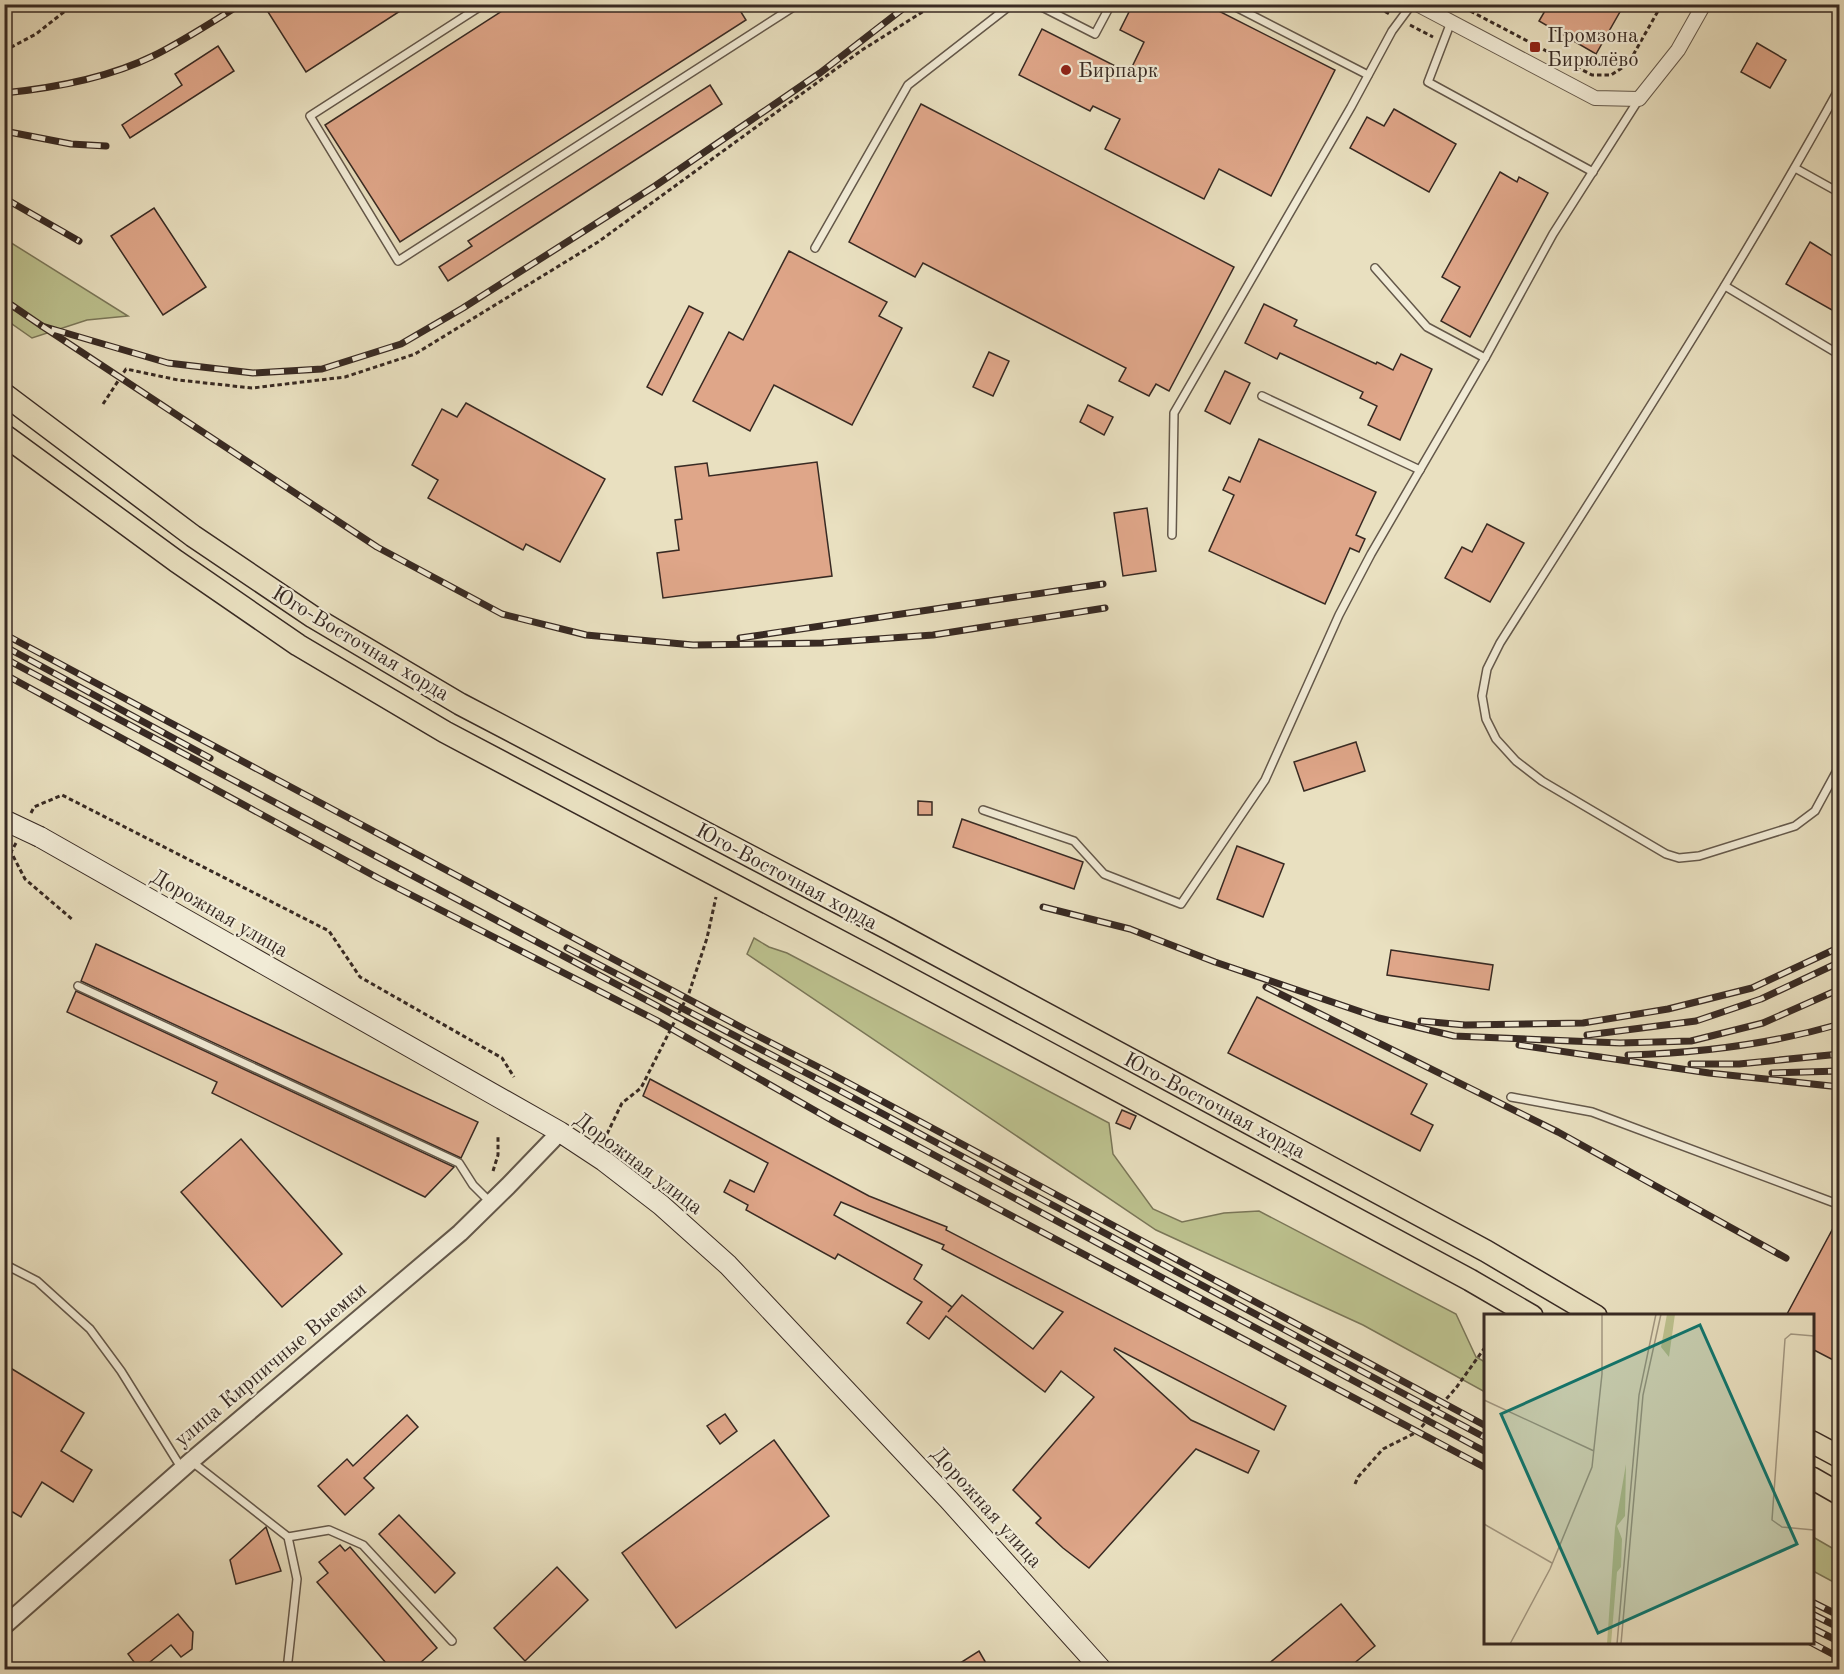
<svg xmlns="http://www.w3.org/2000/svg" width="1844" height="1674" font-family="'Old Standard TT',serif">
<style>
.green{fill:#bcc18e;stroke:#7a7658;stroke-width:1.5}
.building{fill:#dfa689;stroke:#382a23;stroke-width:1.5;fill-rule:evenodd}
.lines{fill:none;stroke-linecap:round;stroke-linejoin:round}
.service-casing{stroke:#64584a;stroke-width:10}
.minor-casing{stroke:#64584a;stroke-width:16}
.tertiary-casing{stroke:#64584a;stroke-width:20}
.secondary-casing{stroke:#382a23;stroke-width:22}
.primary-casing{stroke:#382a23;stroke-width:24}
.path{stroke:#382a23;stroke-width:3;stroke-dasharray:4.5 3;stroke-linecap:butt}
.service{stroke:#f1ebd6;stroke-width:7}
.minor{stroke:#f1ebd6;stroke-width:14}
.tertiary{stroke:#f1ebd6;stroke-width:16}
.secondary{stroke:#f1ebd6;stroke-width:20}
.primary{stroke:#e9e0c0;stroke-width:21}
.rail-casing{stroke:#382a23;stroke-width:7}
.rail{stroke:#f1ebd6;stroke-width:4.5;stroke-dasharray:14;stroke-linecap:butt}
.secondary-bridge-casing{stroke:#382a23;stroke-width:22;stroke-linecap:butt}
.secondary-bridge{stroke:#f1ebd6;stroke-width:20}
.poi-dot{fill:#8f2418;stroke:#f1ebd6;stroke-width:2}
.labels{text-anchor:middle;stroke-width:4.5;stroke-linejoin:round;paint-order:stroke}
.poi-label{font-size:21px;fill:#382a23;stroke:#f1ebd6;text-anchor:start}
.street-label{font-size:21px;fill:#382a23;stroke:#f1ebd6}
.inset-road{fill:none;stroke:#a29781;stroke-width:1.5}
.view{fill:#0f766e;fill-opacity:0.15;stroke:#0f766e;stroke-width:3}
.inset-edge{fill:none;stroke:#382a23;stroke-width:3}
</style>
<rect width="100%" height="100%" fill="#e9e0c0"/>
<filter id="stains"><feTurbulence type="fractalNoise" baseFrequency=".00333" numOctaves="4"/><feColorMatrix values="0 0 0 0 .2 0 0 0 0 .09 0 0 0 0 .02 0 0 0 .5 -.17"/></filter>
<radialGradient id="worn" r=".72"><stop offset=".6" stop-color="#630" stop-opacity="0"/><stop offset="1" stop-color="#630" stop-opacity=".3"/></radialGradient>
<g class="green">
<polygon points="4,239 5,239 128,316 87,320 32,338 5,319"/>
<polygon points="754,938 769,947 787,953 1109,1123 1113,1154 1153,1209 1182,1222 1224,1213 1259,1211 1456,1314 1476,1357 1485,1362 1485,1392 1363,1325 1156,1230 747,954"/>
<polygon points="1813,1537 1839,1552 1839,1585 1813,1571"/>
</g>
<g class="building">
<polygon points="263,4 411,4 306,72"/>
<polygon points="513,4 736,4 746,20 400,242 325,125"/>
<polygon points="1133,4 1205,4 1335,70 1271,196 1219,169 1204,199 1105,149 1120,119 1093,106 1090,111 1019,75 1042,29 1129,73 1144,42 1120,30"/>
<polygon points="1549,4 1611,4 1621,10 1596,54 1539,21"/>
<polygon points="1757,43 1786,60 1770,88 1741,72"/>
<polygon points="218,46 234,71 130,138 122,125 182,85 175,74"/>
<polygon points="710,85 722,104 448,281 439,267 472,246 468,241"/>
<polygon points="921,104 1234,267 1169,391 1156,384 1149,396 1119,381 1126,368 923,263 915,277 849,242"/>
<polygon points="1394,109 1456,144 1429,192 1350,148 1367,117 1384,126"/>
<polygon points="1500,172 1517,182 1519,177 1548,193 1470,337 1441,321 1460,287 1442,277"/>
<polygon points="154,208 206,287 163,315 111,236"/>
<polygon points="1810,242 1839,260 1839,314 1786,284"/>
<polygon points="789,251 887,302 879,316 902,328 852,425 774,385 750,431 693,401 729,332 743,340"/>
<polygon points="1264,304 1297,320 1294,326 1376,364 1377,362 1393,370 1401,354 1432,369 1400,440 1368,425 1377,406 1360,398 1363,392 1280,353 1277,359 1245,343"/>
<polygon points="689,306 703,313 662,395 647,387"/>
<polygon points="989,352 1009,361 993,396 973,387"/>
<polygon points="1225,371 1250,383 1230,424 1205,411"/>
<polygon points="466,403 605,479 560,562 526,544 523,550 428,498 438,480 412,465 442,409 457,417"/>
<polygon points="1088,405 1113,417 1104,435 1080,422"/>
<polygon points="1259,439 1376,492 1356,535 1365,539 1359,552 1350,548 1325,604 1209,551 1234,495 1223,490 1229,477 1240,482"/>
<polygon points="817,462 832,576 663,598 657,553 679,550 675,520 682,519 675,467 707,463 709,476"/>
<polygon points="1147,508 1156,571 1123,576 1114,513"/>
<polygon points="1487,524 1524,543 1490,602 1445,578 1462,547 1472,552"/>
<polygon points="1356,742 1365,771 1304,791 1294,762"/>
<polygon points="918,801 932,802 932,815 918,815"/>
<polygon points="962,819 1083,862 1074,889 953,847"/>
<polygon points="1237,846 1284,864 1263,917 1217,899"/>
<polygon points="96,944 478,1122 461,1158 81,981"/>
<polygon points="1391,950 1493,965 1489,990 1387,975"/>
<polygon points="76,991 454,1167 425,1197 212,1093 217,1082 67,1012"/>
<polygon points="1257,997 1427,1084 1411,1114 1433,1125 1420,1151 1228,1053"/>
<path d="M650,1079L869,1196L947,1227L946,1230L1286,1406L1274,1430L1115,1348L1114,1350L1191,1420L1259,1451L1248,1473L1196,1449L1089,1568L1063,1548L1036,1523L1041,1518L1013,1490L1094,1397L1061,1371L1045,1392L946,1316L929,1339L907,1323L922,1302L838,1254L835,1259L746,1210L748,1205L724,1192L730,1180L754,1192L768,1163L643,1096ZM841,1202L944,1245L942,1249L1063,1312L1033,1349L962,1295L948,1312L952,1307L914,1279L922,1265L834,1215Z"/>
<polygon points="1122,1110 1136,1116 1130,1129 1116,1123"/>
<polygon points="241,1139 342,1254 282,1307 181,1192"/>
<polygon points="1839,1217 1839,1363 1812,1349 1812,1316 1786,1316"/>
<polygon points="4,1364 84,1413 61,1451 92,1470 73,1502 42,1482 21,1517 4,1507"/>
<polygon points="725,1414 737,1431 720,1444 707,1426"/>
<polygon points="407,1415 418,1427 364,1478 374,1488 345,1515 318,1486 347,1459 353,1466"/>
<polygon points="774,1440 829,1516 676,1628 622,1553"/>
<polygon points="399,1515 455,1573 435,1593 379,1534"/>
<polygon points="266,1527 281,1571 236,1584 230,1560"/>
<polygon points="340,1545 345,1551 350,1547 437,1648 412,1670 392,1670 317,1582 328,1573 319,1562"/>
<polygon points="557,1567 588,1600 525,1661 494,1628"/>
<polygon points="1341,1604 1375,1646 1346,1670 1261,1670"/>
<polygon points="178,1614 193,1632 192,1649 181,1657 171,1645 140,1670 128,1654"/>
<polygon points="979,1651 990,1670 949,1670"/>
</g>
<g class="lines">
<g class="service-casing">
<g id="service">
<polyline points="484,4 310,116 398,261 798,4"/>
<polyline points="1036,4 1095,34 1111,4"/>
<polyline points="1230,4 1368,75"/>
<polyline points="1451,22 1428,82 1593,172"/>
<path d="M1840,87C1735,278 1616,460 1500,643L1487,669L1482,696L1486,719L1496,739L1516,761L1542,781L1666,854L1679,858L1699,856L1795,826L1815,811L1840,765"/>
<polyline points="1795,168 1840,193"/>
<polyline points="815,248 908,85 1012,4"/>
<polyline points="1375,268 1427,327 1485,358"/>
<polyline points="1725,286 1840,355"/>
<polyline points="1262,396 1420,470"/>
<polyline points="1172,535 1174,413 1351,107 1392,31 1412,4"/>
<polyline points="983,810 1074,841 1104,874 1181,904 1265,780 1339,615 1371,554 1485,358 1553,234 1639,99"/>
<polyline points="78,986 459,1163 473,1185 490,1202"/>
<polyline points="1511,1097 1592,1112 1840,1205"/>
<polyline points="4,1264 37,1281 90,1329 121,1371 182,1469"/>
<polyline points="191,1461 288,1537 297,1579 287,1670"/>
<polyline points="288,1537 329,1530 363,1545 452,1641"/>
</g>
</g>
<g class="minor-casing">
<polyline id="minor" points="1417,4 1595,98 1639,99 1678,50 1704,4"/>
</g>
<g class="tertiary-casing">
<polyline id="tertiary" points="4,1626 191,1461 460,1233 508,1186 560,1132"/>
</g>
<g class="secondary-casing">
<polyline id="secondary" points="40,837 560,1132 604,1161 661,1205 728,1265 949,1500 1102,1670"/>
</g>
<g class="primary-casing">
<g id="primary">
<polyline points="4,394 193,536 313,617 460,704 887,928 1486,1251 1596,1316"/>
<polyline points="4,435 176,561 298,645 445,732 872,958 1470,1280 1532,1316"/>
<polyline points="1812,1442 1840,1457"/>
<polyline points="1812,1478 1840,1494"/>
</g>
</g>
<g class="path">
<polyline points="1372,4 1391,15"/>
<polyline points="1457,4 1592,75 1611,75 1628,64 1662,4"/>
<polyline points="1410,25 1433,37"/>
<polyline points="4,51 36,34 74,4"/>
<polyline points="103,404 126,369 178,380 252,388 345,377 415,354 598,242 862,50 935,4"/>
<polyline points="31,813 34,807 62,795 329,931 360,977 502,1058 514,1077"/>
<polyline points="16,843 11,852 25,879 73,920"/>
<polyline points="607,1134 622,1103 641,1088 689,993 707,938 716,897"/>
<polyline points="493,1171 498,1155 498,1136"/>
<polyline points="1355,1484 1358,1477 1383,1449 1417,1432 1456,1388 1486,1346"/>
</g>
<use href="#service" class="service"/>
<use href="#minor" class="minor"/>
<use href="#tertiary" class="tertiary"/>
<use href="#secondary" class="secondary"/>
<use href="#primary" class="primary"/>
<g class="rail-casing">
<g id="rail">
<path d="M4,93C54,88 108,78 153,56C183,41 212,22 241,4"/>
<polyline points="4,131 71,144 106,146"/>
<polyline points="4,198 79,241"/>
<polyline points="4,300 42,326 168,363 253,373 322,369 401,344 463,308 655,186 820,73 909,4"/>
<polyline points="42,326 377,547 502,614 586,635 693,645 822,643 933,635 1105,608"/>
<polyline points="4,634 750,1032 828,1072 1486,1426"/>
<polyline points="740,638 1103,584"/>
<polyline points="4,646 210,758"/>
<polyline points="4,658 661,1008 1486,1452"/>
<polyline points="4,674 378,878 656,1020 835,1122 1486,1468"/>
<polyline points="1043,907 1130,929 1215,962 1379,1018 1454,1036 1620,1043 1691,1041 1763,1023 1840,989"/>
<polyline points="567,948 833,1087 1486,1438"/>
<polyline points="1266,987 1558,1132 1786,1258"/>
<polyline points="1421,1021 1465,1025 1583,1023 1668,1009 1752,988 1840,947"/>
<polyline points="1587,1035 1696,1021 1761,999 1840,962"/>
<polyline points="1519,1045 1709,1073 1840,1087"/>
<path d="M1628,1055C1699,1053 1771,1044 1840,1024"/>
<polyline points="1691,1064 1739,1064 1840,1054"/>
<polyline points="1772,1073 1840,1071"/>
<polyline points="1812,1602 1840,1616"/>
<polyline points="1812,1614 1840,1628"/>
<polyline points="1812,1628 1840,1642"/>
<polyline points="1810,1642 1840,1658"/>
</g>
</g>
<use href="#rail" class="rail"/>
<g class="secondary-bridge-casing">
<polyline id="secondary-bridge" points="4,820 40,837"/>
</g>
<use href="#secondary-bridge" class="secondary-bridge"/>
</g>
<g class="poi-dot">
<rect x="1529" y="41" width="12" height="12" rx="3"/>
<circle cx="1066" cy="70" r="6"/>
</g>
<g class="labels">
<g class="poi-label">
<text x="1547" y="42">Промзона<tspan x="1547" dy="24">Бирюлёво</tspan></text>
<text x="1078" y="77">Бирпарк</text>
</g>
<g class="street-label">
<text transform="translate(361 643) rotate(31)" y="7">Юго-Восточная хорда</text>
<text transform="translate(787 876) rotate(28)" y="7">Юго-Восточная хорда</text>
<text transform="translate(220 913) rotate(30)" y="7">Дорожная улица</text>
<text transform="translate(1215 1105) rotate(28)" y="7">Юго-Восточная хорда</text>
<text transform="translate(639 1163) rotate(37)" y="7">Дорожная улица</text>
<text transform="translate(270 1364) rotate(-40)" y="7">улица Кирпичные Выемки</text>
<text transform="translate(987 1507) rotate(48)" y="7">Дорожная улица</text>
</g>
</g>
<g transform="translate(1484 1314)">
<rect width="330" height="330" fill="#e9e0c0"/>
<path d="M183,0H191L185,43L177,33ZM142,150L141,202L133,212L138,225L137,253L133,258L127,330H123L131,214Z" fill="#bcc18e"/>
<path class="inset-road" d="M330,22L307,20L301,25L288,206L298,213L330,216M0,86L110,137M0,210L68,249M26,330L66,255L108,153L118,60V0M133,330L155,81L172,0M137,330L159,81L177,0"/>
<path class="view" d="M216,11L313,230L114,319L17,100Z"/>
<rect width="330" height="330" class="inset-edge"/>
</g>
<rect width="1844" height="1674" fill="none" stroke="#e9e0c0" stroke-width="24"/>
<rect x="6" y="6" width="1832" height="1662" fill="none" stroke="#382a23" stroke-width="3"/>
<rect x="12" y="12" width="1820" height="1650" fill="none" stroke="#382a23" stroke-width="1.5"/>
<rect width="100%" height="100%" filter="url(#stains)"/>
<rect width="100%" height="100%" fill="url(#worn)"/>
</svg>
